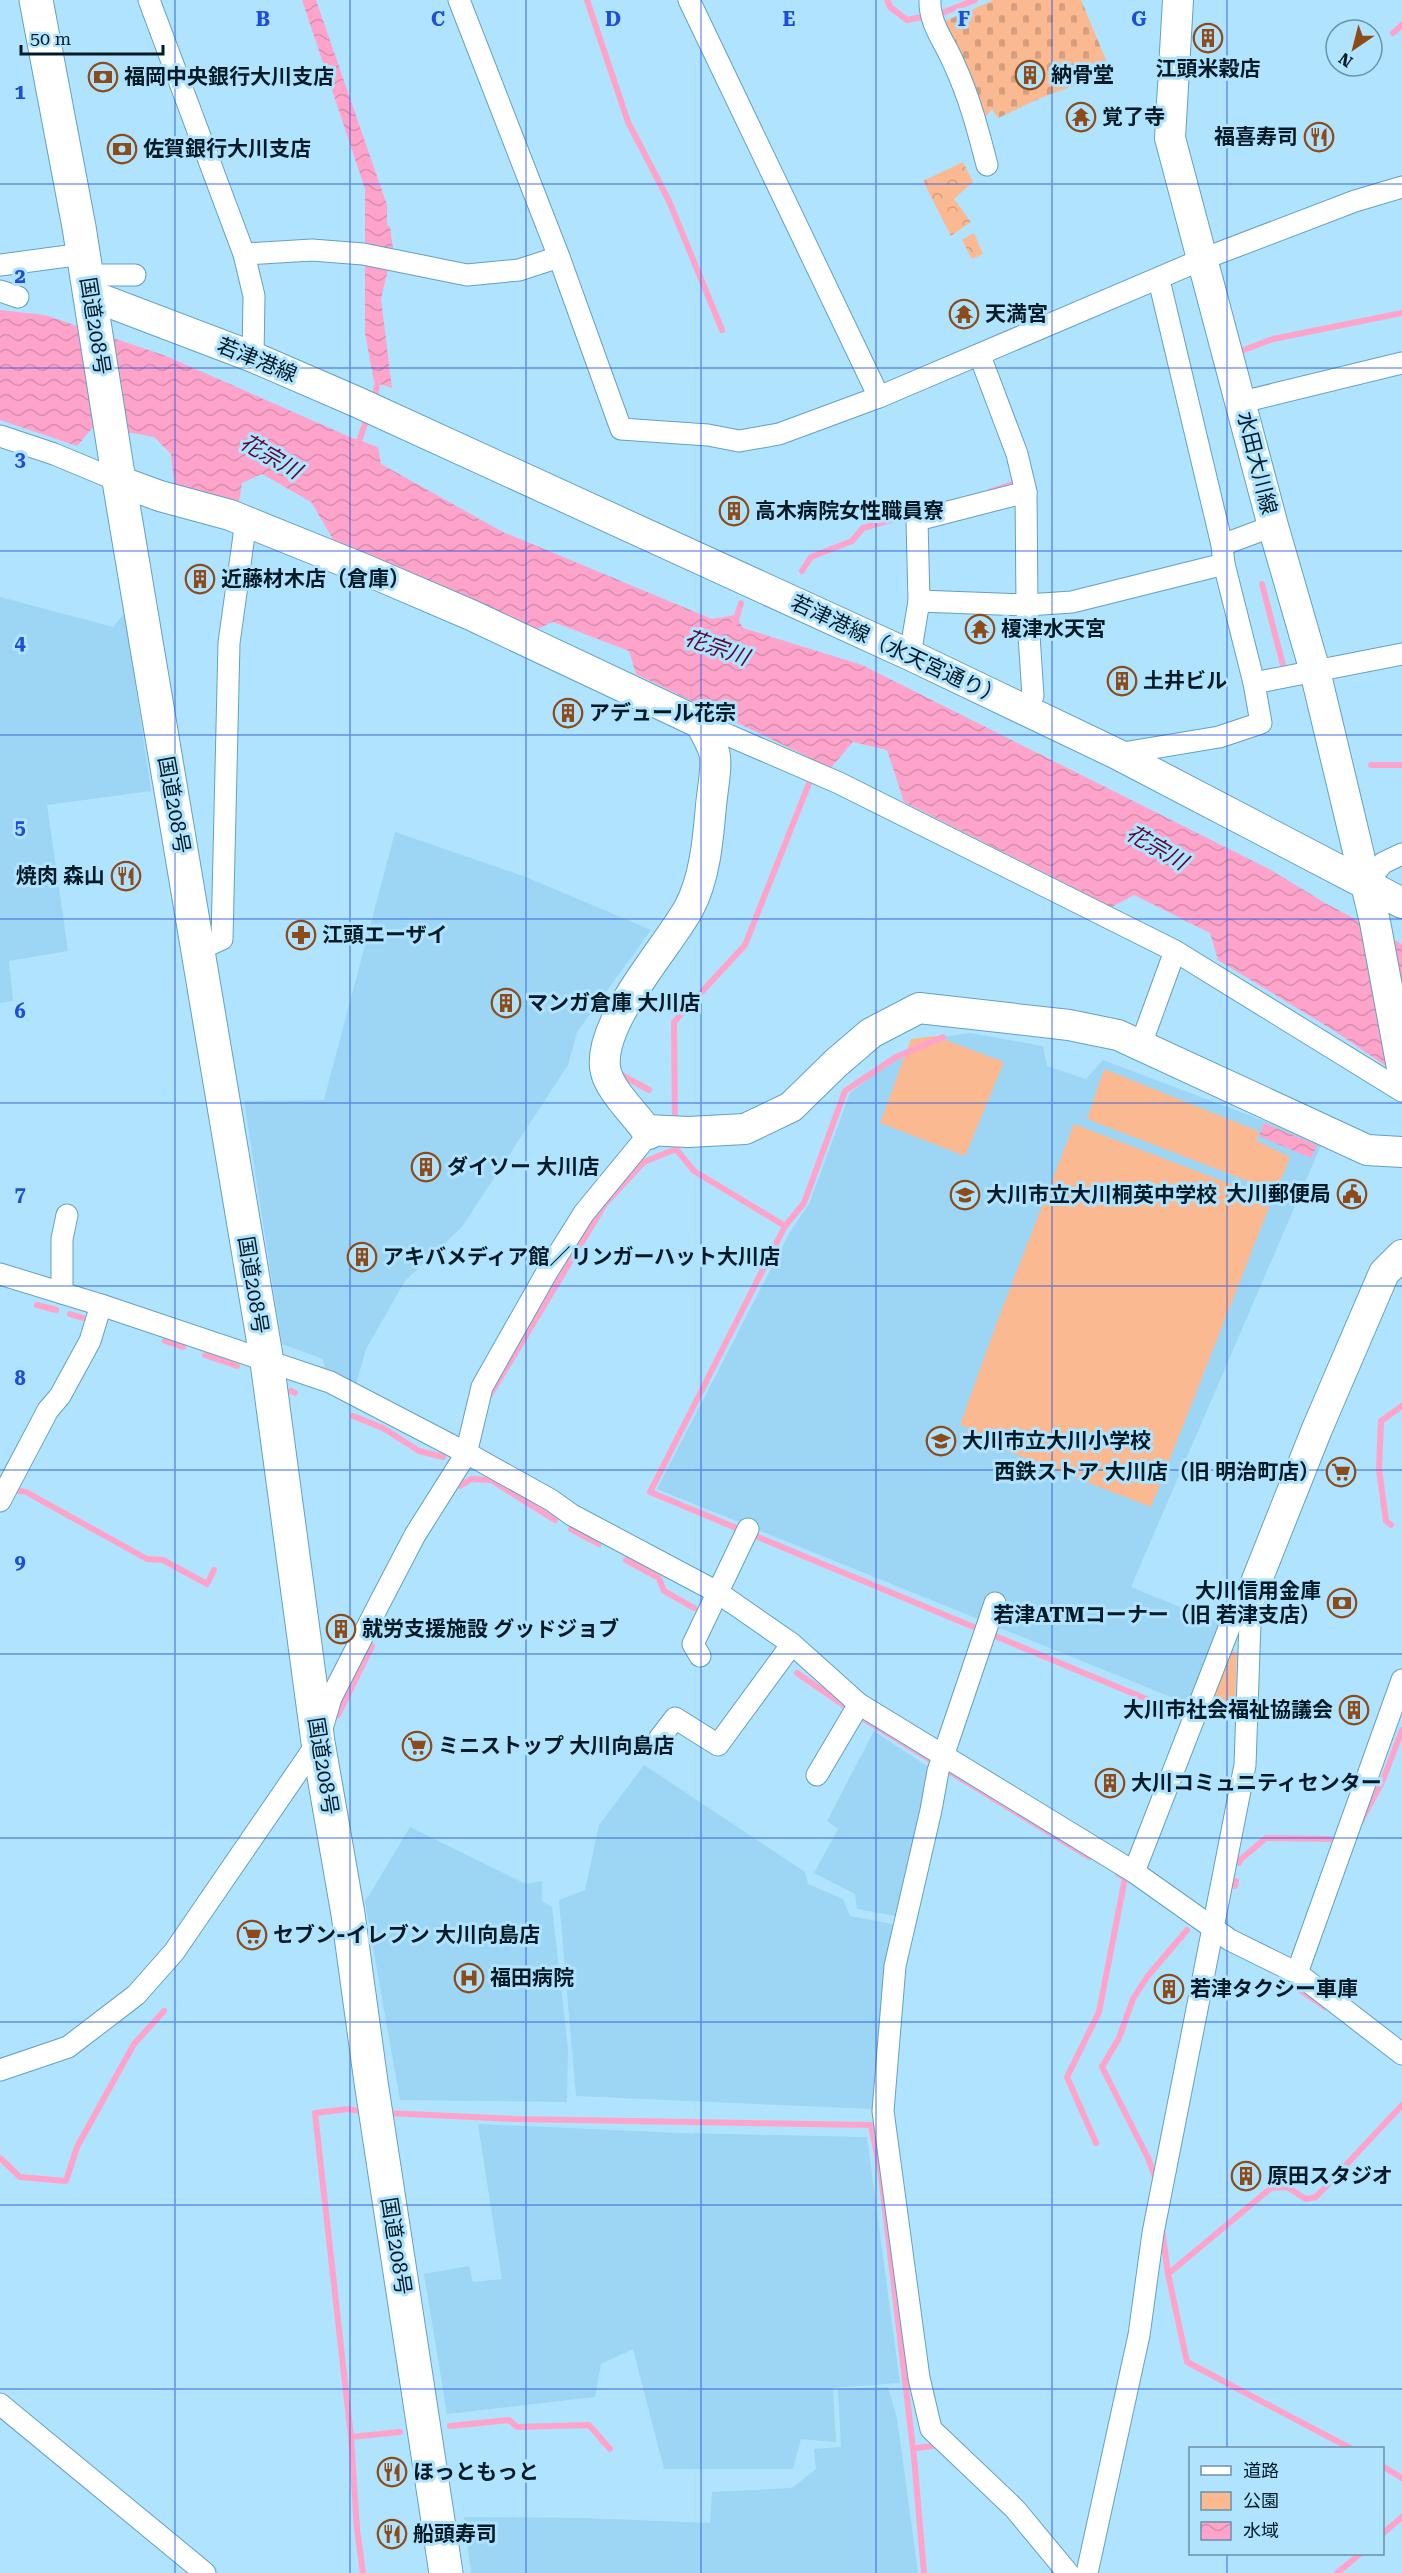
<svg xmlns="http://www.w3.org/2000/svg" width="1402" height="2573" font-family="'Roboto Serif','Noto Sans JP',serif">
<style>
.built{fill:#9dd5f4}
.green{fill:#fbb992}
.cemetery{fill:url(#cemetery-stones)}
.park{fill:url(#park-crowns)}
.water{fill:url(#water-waves)}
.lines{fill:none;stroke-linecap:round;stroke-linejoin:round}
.stream{stroke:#fea4cb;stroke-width:6}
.street-casing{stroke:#63a1c2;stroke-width:23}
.secondary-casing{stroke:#63a1c2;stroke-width:32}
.highway-casing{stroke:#63a1c2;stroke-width:35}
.street{stroke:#fff;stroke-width:21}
.secondary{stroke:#fff;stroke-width:30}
.highway{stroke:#fff;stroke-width:33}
.grid{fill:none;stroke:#1d4ed8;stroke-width:1.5;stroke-opacity:0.55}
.labels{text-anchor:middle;stroke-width:6;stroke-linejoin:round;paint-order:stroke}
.poi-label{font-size:21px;font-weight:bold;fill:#011a26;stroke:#b0e3fe;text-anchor:start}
.street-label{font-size:21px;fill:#011a26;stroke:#b0e3fe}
.water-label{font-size:22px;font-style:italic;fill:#590937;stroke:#b0e3fe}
.grid-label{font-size:20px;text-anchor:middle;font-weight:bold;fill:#1d4ed8;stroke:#b0e3fe;stroke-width:6;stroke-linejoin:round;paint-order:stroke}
</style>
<defs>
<pattern id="cemetery-stones" width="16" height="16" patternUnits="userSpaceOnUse" patternTransform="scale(1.5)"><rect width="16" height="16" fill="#fbb992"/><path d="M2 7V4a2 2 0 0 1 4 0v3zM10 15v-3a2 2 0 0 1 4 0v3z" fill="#d59e7e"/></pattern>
<pattern id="park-crowns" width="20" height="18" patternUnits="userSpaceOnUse" patternTransform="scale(1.5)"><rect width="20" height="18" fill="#fbb992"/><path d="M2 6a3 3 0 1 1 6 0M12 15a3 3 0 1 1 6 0" fill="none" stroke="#d59e7e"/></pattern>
<pattern id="water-waves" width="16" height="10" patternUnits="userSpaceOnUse" patternTransform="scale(1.5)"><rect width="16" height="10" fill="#fea4cb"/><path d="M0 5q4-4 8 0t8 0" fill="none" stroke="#d88dae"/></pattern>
</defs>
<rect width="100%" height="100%" fill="#b0e3fe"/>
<g class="built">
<polygon points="0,597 113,627 125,613 151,791 47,805 68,951 9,961 13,1001 0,1003"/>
<polygon points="395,832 526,877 651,930 577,1032 568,1065 462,1227 405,1281 366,1349 356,1384 325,1369 323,1359 282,1344 244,1101 324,1100"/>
<polygon points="970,1033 1043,1046 1047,1066 1086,1079 1103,1060 1322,1143 1131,1587 1222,1624 1188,1704 657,1489 790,1232 809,1204 850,1093 896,1057 943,1037"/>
<polygon points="874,1731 930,1768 895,1916 857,1909 855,1894 814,1873 838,1829 827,1821"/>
<polygon points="644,1765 805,1872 808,1884 843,1899 850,1916 897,1925 872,2109 576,2096 559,1900 585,1890 599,1825"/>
<polygon points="410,1827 526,1884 542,1881 542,1901 552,1907 568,2049 567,2102 400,2100 365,1902"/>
<polygon points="478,2124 678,2133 867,2137 900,2383 833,2388 836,2442 801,2439 793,2469 664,2469 633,2349 601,2364 595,2397 447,2414 424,2274 469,2266 473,2282 502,2279"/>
<polygon points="888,2387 897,2418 918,2573 471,2573 464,2517 585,2518 710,2523 712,2492 792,2488 816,2469 814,2449 841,2447 838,2389"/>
</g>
<g class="green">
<polygon points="935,1036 1004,1062 965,1156 880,1123 911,1039"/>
<polygon points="1104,1069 1258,1131 1257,1141 1290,1157 1276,1192 1087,1119"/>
<polygon points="1074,1124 1272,1200 1151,1507 966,1435 968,1428 960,1425 997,1322"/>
<polygon points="1228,1651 1237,1652 1235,1704 1210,1698"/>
</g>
<polygon class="cemetery" points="994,0 1081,0 1111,72 1043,97 998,118 992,109 984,119 943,22"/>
<g class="park">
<polygon points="963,162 973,182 954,199 971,222 951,236 923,181"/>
<polygon points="974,233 983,254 972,259 962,240"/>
</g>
<g class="water">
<polygon points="302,0 316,0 387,205 387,225 390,227 393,248 381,299 392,388 374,382 365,333 365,189"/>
<polygon points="0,310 45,315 166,356 350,437 378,447 381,464 503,532 712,619 735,615 743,628 862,665 1269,869 1325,903 1402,944 1402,1077 1336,1032 1218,960 1210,933 1134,895 1112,907 904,802 887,750 853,742 829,770 806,756 636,674 629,651 553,622 535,630 337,546 311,502 262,474 242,483 238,508 174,483 171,454 154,437 94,426 77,446 0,420"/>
<polygon points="1264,1123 1317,1145 1311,1158 1259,1136"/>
</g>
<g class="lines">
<g class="stream">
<polyline points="587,0 628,122 669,201 722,330"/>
<polyline points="887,0 890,7 907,20 927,16"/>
<polyline points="937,15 975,0"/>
<polyline points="1393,33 1402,25"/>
<polyline points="1241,351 1273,339 1402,313"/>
<polyline points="374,399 379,378"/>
<polyline points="357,447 368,415"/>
<polyline points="991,491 1016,483"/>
<polyline points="802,571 811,557 852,541 863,528 915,513"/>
<polyline points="1262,584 1283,665"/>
<polyline points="735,623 741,603"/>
<polyline points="1371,765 1402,765"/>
<polyline points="943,1037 896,1057 845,1091 804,1203 785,1226 650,1492 1187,1716"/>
<polyline points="618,1073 649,1090"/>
<polyline points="675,1124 674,1022 745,945 812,776"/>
<polyline points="676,1140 676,1149 694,1171 785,1226"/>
<polyline points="37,1305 56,1310"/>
<polyline points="70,1314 93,1321"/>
<polyline points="165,1341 183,1347"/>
<polyline points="205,1355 237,1366"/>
<polyline points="291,1391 295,1393"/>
<polyline points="490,1395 605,1204 644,1162 676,1149"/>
<polyline points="353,1416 383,1428 419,1451 443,1457"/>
<polyline points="460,1486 471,1479 491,1480 555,1520"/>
<polyline points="9,1489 26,1492 147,1559 163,1560 207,1584 214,1570"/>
<polyline points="1391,1525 1386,1521 1379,1469 1381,1421 1402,1406"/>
<polyline points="571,1529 599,1544"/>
<polyline points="626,1560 659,1578 664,1591 694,1608"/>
<polyline points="797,1673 851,1710"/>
<polyline points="338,1715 372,1646"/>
<polyline points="859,1716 1089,1857"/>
<polyline points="1361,1821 1383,1780 1402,1730"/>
<polyline points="1239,1863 1240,1860 1266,1838 1330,1839"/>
<polyline points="1235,1886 1236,1881"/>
<polyline points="1297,1983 1300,1990 1325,2007"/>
<polyline points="387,2113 514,2119 871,2125 881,2175 914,2457 924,2573"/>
<polyline points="1096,2143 1067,2077 1099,2012 1125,1878 1118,1874"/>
<polyline points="0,2158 20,2177 66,2181 77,2147 134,2044 164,2011"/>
<polyline points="1156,2180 1148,2158 1102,2067 1119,2038 1133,1999 1147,1977 1187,1930"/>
<polyline points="1162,2229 1168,2274 1187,2362 1350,2448"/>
<polyline points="1168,2274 1271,2188 1287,2187 1306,2199 1316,2197 1402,2105"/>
<polyline points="450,2426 509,2420 517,2427 589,2425 610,2449"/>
<polyline points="351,2437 400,2432"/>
<polyline points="917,2448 933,2446"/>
<polyline points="1382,2466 1402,2478"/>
<polyline points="1382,2534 1402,2517"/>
<polyline points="363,2573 357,2529 351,2437 315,2113 348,2109 365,2112"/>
<polyline points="1337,2573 1360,2554"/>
</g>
<g class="street-casing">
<g id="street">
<polyline points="149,0 244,254 254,296 253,357"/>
<polyline points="459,0 559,257 621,429 708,435 739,441 779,434 879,397 1203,259 1355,201 1402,187"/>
<polyline points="689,0 879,397"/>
<path d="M930,0C929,24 945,42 954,64C969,96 978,130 987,165"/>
<polyline points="244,254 312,250 363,254 467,275 519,270 559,257"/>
<polyline points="0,265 83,254"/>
<polyline points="87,275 135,275"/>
<polyline points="0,291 18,297"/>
<polyline points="980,356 1017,454 1026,492 1027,605 1033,696 1024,709"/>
<polyline points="1242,402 1402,363"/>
<polyline points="0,436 54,454 119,481"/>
<polyline points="1222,545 1273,526"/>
<polyline points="919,601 1027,605 1072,602 1224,564"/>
<polyline points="910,655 919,601 917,520 1026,492"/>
<polyline points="1254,683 1402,654"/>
<polyline points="700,723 839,783 1175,951 1402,1091"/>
<polyline points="1117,754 1219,737 1261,723 1254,683 1224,564 1222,545 1159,280"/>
<polyline points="1366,884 1383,863 1402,854"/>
<polyline points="198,950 222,939 229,643 246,521"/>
<polyline points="1141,1044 1175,951"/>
<polyline points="0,1274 101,1305 330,1382 472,1456 551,1500 572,1515 717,1592 792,1644 859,1704 1134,1872 1230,1940 1297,1973 1402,2054"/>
<polyline points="62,1293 62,1239 67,1215"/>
<polyline points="0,1501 48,1410 60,1396 90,1341 101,1305"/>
<polyline points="995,1603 938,1771 931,1810 895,1966 883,2111 919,2378 931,2429 1015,2509 1068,2573"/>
<polyline points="700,1656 693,1644 748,1529"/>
<polyline points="659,1739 675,1718 718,1745 792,1644"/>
<polyline points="817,1775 859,1704"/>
<polyline points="1134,1872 1231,1623 1251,1595"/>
<polyline points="1297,1973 1402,1680"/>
<polyline points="0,2070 68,2047 136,1995 174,1952 318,1742 331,1698 379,1604 415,1535 466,1454 482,1387 547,1272 584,1213 649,1134"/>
<polyline points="0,2404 205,2573"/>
<polyline points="1087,2573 1139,2335 1153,2233 1245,1765 1251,1595"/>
</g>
</g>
<g class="secondary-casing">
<g id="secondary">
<polyline points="1178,0 1170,138 1273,526 1315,671 1375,922 1402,1068"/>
<polyline points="90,295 253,357 357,402 910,655 1117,754 1402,903"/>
<path d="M119,481L160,496L230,515L366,570L471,615L700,723C705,732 711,742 714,752C718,764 712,792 711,806C708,839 705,878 689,908C667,948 600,1020 605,1067C607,1089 636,1114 649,1134"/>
<polyline points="646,1130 688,1132 745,1129 791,1107 836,1063 871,1033 919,1008 1069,1025 1118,1035 1367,1150 1402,1152"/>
<polyline points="1251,1595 1317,1429 1384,1273 1402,1255"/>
</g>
</g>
<g class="highway-casing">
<polyline id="highway" points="36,0 79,227 119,481 267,1362 318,1742 348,1914 371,2082 446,2573"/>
</g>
<use href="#street" class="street"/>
<use href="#secondary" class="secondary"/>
<use href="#highway" class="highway"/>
</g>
<path class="grid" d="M175,0V2573M350,0V2573M526,0V2573M701,0V2573M876,0V2573M1052,0V2573M1227,0V2448M0,184H1402M0,368H1402M0,551H1402M0,735H1402M0,919H1402M0,1103H1402M0,1286H1402M0,1470H1402M0,1654H1402M0,1838H1402M0,2022H1402M0,2205H1402M0,2389H1402M1227,2554V2573"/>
<defs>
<g id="building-ring" transform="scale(1.5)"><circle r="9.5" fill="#b0e3fe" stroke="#8d4b1b" stroke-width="1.5"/><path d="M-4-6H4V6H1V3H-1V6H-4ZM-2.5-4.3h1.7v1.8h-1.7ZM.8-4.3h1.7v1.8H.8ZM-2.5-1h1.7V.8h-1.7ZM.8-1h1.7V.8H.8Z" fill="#8d4b1b"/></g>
<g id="bank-ring" transform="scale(1.5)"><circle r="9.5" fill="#b0e3fe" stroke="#8d4b1b" stroke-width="1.5"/><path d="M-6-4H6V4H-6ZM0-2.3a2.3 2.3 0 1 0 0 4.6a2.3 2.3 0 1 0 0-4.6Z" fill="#8d4b1b"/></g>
<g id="temple-ring" transform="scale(1.5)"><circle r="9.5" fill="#b0e3fe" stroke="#8d4b1b" stroke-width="1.5"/><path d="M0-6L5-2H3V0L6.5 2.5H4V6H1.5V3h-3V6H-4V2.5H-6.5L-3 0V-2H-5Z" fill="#8d4b1b"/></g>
<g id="restaurant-ring" transform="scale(1.5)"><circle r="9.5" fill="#b0e3fe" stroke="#8d4b1b" stroke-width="1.5"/><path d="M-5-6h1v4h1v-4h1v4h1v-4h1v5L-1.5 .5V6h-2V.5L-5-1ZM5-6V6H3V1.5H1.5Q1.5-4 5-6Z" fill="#8d4b1b"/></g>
<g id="pharmacy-ring" transform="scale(1.5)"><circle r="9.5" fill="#b0e3fe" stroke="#8d4b1b" stroke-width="1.5"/><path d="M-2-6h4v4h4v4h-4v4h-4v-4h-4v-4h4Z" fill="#8d4b1b"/></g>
<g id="civic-ring" transform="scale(1.5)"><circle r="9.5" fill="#b0e3fe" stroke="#8d4b1b" stroke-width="1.5"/><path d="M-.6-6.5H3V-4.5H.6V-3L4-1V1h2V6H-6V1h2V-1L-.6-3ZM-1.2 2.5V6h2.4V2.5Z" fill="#8d4b1b"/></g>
<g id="school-ring" transform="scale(1.5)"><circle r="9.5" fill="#b0e3fe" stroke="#8d4b1b" stroke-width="1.5"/><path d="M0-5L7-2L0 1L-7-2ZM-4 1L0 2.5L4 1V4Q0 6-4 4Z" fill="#8d4b1b"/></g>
<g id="supermarket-ring" transform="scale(1.5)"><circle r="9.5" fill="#b0e3fe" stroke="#8d4b1b" stroke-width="1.5"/><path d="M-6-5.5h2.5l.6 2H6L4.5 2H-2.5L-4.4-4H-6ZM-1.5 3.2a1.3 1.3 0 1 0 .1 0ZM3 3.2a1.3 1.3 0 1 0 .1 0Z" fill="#8d4b1b"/></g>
<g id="hospital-ring" transform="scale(1.5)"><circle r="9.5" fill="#b0e3fe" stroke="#8d4b1b" stroke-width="1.5"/><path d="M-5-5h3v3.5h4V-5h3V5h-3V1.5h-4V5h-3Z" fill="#8d4b1b"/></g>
</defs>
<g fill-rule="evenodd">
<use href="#building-ring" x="1208" y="38"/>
<use href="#building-ring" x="1030" y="75"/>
<use href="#bank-ring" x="103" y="77"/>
<use href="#temple-ring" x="1081" y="117"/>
<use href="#restaurant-ring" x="1319" y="137"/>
<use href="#bank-ring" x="122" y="149"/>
<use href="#temple-ring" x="964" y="314"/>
<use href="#building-ring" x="734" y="511"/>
<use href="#building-ring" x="200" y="579"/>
<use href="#temple-ring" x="980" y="629"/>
<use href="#building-ring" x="1122" y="681"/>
<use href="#building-ring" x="568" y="713"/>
<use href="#restaurant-ring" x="126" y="876"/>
<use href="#pharmacy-ring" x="301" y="935"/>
<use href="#building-ring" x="506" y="1003"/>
<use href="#building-ring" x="426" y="1167"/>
<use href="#civic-ring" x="1352" y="1194"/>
<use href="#school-ring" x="965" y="1195"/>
<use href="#building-ring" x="362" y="1257"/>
<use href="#school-ring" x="941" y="1441"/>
<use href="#supermarket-ring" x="1341" y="1472"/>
<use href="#bank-ring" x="1342" y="1603"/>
<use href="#building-ring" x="341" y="1629"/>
<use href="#building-ring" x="1354" y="1710"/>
<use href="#supermarket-ring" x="417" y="1746"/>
<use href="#building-ring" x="1110" y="1783"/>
<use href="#supermarket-ring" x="252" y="1935"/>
<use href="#hospital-ring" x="469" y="1978"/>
<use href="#building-ring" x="1169" y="1989"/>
<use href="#building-ring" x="1246" y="2176"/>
<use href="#restaurant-ring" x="392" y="2472"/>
<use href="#restaurant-ring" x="392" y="2534"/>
</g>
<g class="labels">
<g class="poi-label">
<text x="1208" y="76" text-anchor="middle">江頭米穀店</text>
<text x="1051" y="82">納骨堂</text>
<text x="124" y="84">福岡中央銀行大川支店</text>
<text x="1102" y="124">覚了寺</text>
<text x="1298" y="144" text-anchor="end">福喜寿司</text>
<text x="143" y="156">佐賀銀行大川支店</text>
<text x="985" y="321">天満宮</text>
<text x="755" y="518">高木病院女性職員寮</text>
<text x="221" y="586">近藤材木店（倉庫）</text>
<text x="1001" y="636">榎津水天宮</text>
<text x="1143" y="688">土井ビル</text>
<text x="589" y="720">アデュール花宗</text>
<text x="105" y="883" text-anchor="end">焼肉 森山</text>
<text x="322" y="942">江頭エーザイ</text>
<text x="527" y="1010">マンガ倉庫 大川店</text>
<text x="447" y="1174">ダイソー 大川店</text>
<text x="1331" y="1201" text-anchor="end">大川郵便局</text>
<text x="986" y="1202">大川市立大川桐英中学校</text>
<text x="383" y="1264">アキバメディア館／リンガーハット大川店</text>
<text x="962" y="1448">大川市立大川小学校</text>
<text x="1320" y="1479" text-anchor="end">西鉄ストア 大川店（旧 明治町店）</text>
<text x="1321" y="1598" text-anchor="end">大川信用金庫<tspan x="1321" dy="24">若津ATMコーナー（旧 若津支店）</tspan></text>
<text x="362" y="1636">就労支援施設 グッドジョブ</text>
<text x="1333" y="1717" text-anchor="end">大川市社会福祉協議会</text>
<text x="438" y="1753">ミニストップ 大川向島店</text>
<text x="1131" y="1790">大川コミュニティセンター</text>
<text x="273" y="1942">セブン-イレブン 大川向島店</text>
<text x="490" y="1985">福田病院</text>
<text x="1190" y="1996">若津タクシー車庫</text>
<text x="1267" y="2183">原田スタジオ</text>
<text x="413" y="2479">ほっともっと</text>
<text x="413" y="2541">船頭寿司</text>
</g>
<g class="street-label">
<text transform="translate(95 326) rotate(81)" y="7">国道208号</text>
<text transform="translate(257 360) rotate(22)" y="7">若津港線</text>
<text transform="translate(1257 463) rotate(76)" y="7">水田大川線</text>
<text transform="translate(897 650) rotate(25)" y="7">若津港線（水天宮通り）</text>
<text transform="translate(174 805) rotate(80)" y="7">国道208号</text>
<text transform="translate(253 1285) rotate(81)" y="7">国道208号</text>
<text transform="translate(323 1766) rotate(81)" y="7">国道208号</text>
<text transform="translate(396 2246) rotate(81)" y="7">国道208号</text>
</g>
<g class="water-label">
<text transform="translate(271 456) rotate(30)" y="8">花宗川</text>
<text transform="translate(717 647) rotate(19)" y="8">花宗川</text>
<text transform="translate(1157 847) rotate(30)" y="8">花宗川</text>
</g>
</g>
<g class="grid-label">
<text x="263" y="26">B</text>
<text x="438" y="26">C</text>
<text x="613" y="26">D</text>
<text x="789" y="26">E</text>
<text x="964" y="26">F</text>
<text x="1139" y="26">G</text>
<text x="20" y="99">1</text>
<text x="20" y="283">2</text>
<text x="20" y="466">3</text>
<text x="20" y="650">4</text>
<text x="20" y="834">5</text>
<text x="20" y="1018">6</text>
<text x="20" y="1201">7</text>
<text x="20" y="1385">8</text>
<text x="20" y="1569">9</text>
</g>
<rect x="1189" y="2447" width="195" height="108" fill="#b0e3fe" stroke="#6a93a8" stroke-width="1.5"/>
<rect x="1201" y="2466" width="30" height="9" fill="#ffffff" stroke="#6a93a8" stroke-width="1.5"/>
<text x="1243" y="2477" font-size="18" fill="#011a26">道路</text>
<rect x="1201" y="2492" width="30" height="18" fill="#fbb992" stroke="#6a93a8" stroke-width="1.5"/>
<text x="1243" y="2507" font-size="18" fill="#011a26">公園</text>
<rect x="1201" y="2522" width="30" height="18" fill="url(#water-waves)" stroke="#6a93a8" stroke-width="1.5"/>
<text x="1243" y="2537" font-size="18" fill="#011a26">水域</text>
<g transform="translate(1354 48) rotate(215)"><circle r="28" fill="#b0e3fe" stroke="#6a93a8" stroke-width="1.5"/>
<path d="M0-4.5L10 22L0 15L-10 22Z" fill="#8d4b1b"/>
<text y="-9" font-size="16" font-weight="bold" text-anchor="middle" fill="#011a26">N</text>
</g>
<path d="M21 45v9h142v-9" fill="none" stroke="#011a26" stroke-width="3"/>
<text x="30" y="45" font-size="18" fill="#011a26" stroke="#b0e3fe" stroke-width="4.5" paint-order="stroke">50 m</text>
</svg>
